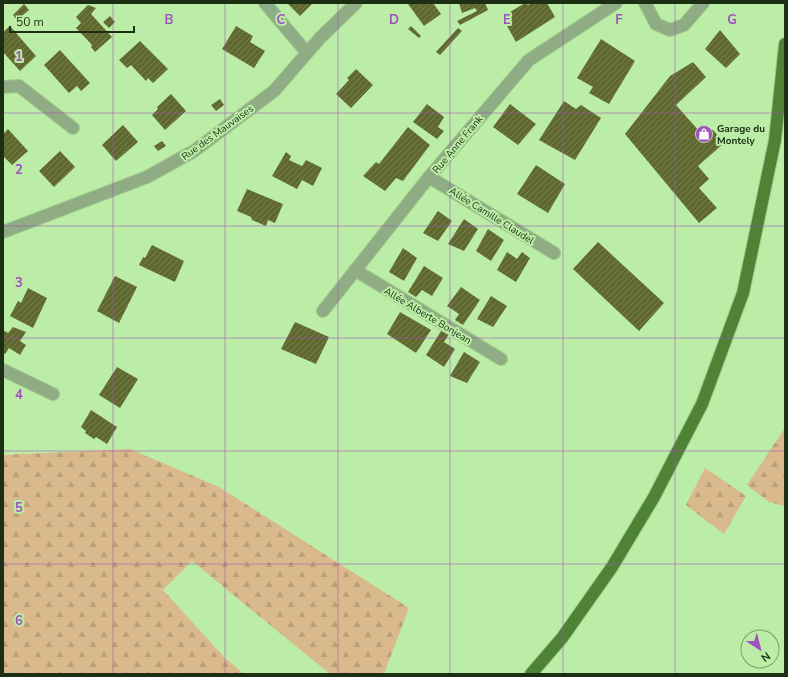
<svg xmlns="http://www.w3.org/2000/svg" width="788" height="677" font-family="'Nunito Sans',sans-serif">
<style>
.forest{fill:url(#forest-firs)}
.building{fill:url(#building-hatch)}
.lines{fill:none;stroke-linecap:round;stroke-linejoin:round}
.minor-casing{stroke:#9ecb8c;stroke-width:14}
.major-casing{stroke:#9ecb8c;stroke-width:14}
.minor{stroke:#90ac84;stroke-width:12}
.major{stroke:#4e8235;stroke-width:12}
.grid{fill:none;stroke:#a24fbf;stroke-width:1;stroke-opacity:0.55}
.labels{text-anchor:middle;stroke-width:4;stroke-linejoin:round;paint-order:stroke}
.poi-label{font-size:10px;font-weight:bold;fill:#1c2f14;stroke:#bbeda6;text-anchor:start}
.street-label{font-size:10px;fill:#1c2f14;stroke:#bbeda6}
.grid-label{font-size:13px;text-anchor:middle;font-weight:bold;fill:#a24fbf;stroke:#bbeda6;stroke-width:4;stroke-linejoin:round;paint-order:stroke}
</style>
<defs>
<pattern id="forest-firs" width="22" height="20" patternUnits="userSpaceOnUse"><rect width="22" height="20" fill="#daba8c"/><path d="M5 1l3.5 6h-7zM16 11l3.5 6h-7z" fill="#baa078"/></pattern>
<pattern id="building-hatch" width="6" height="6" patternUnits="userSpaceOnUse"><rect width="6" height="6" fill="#60692d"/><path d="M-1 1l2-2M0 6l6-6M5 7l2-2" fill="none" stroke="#777f50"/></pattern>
</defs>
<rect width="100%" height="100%" fill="#bbeda6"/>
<g class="forest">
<polygon points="785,428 785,506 769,502 747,485"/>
<polygon points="130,449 219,487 409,608 384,674 330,674 192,561 163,590 225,658 244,674 3,674 3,455"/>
<polygon points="705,468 746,496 724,534 686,505"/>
</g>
<g class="building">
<polygon points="287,3 313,3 300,16"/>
<polygon points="409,3 433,3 441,14 424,26 408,4"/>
<polygon points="459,3 485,3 488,10 460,25 457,21 477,11 475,8 462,13"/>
<polygon points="525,3 528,5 531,3 547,3 555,17 516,42 502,17"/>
<polygon points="24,4 29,10 17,20 13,15"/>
<polygon points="88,5 96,8 91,14 112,37 95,52 91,47 92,45 76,28 81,23 76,17"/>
<polygon points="110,16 115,22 109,28 103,22"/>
<polygon points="10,26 36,56 20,71 3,52 3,32"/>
<polygon points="236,26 253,36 250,42 265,51 254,68 222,49"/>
<polygon points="411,26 421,36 419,38 408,29"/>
<polygon points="458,28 462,31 440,55 436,52"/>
<polygon points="720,30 740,54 726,68 705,49"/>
<polygon points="601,39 635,61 609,104 589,93 593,87 577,78"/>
<polygon points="140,41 168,69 153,83 148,78 146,81 131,65 127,68 119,60"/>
<polygon points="60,50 90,83 81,91 77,86 69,93 44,65"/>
<polygon points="693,62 706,77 676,105 699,131 713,130 724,143 698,166 709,179 699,188 717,208 699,223 625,134 670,76"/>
<polygon points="356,69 373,85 351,108 336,94 349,80 347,78"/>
<polygon points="171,94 186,111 165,130 152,115 158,109 157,107"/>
<polygon points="220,99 224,105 216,111 211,105"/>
<polygon points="564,101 576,109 581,105 601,118 575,160 539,140"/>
<polygon points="427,104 444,117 438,127 444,131 437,139 413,122"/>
<polygon points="510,104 536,124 518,145 493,127"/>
<polygon points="123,125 138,142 116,161 102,145"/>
<polygon points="408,127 430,145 403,181 396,178 385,191 363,176 376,162 379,164"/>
<polygon points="8,129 28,151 12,165 3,156 3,134"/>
<polygon points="162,141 166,146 158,151 154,146"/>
<polygon points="60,151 75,167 54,187 39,171"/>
<polygon points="286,152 291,156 289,160 302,166 306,160 322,168 313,186 302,180 297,189 272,176"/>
<polygon points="536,165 565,184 548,213 517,194"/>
<polygon points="247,189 283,204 275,223 268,220 266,226 252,220 251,217 237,211"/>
<polygon points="438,211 452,221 438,241 423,233"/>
<polygon points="464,219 478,229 464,251 448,244"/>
<polygon points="488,229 504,240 491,261 476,251"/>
<polygon points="598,242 664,303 639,331 573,269"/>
<polygon points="152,245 184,261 175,282 139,265 143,257 145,258"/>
<polygon points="403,248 417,258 404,281 389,272"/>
<polygon points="507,252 517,259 522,252 530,258 516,282 497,270"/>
<polygon points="424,266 443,278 432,296 422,290 416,297 408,292"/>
<polygon points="115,276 137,287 119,323 97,311"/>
<polygon points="461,287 480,300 463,325 455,320 459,314 447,306"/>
<polygon points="28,288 47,298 33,328 10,316 18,301 21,303"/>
<polygon points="491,296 507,306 493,327 477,319"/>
<polygon points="400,312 431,330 416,353 387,334"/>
<polygon points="295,322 329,337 316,364 281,349"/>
<polygon points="13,327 26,332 20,341 26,345 20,355 9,348 5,354 3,353 3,330 8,333"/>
<polygon points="441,331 449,334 444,342 455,349 444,367 426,355"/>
<polygon points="464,352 480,362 467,383 450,376"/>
<polygon points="117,367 138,379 120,408 99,395"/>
<polygon points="91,410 117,427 107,444 96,437 94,439 85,433 86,431 81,427"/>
</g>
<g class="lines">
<g class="minor-casing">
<g id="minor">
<polyline points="265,3 307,53"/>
<polyline points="645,3 656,24 670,30 684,25 703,3"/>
<polyline points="3,87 19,86 73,128"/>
<polyline points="429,177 554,253"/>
<polyline points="3,232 147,177 194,151 274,91 320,38 356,3"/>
<polyline points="355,270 501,359"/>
<polyline points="323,311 429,177 529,60 616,3"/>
<polyline points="3,370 53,394"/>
</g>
</g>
<g class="major-casing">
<polyline id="major" points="531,674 562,638 612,567 654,497 702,404 743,293 775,140 785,44"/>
</g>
<use href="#minor" class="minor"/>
<use href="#major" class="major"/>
</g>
<path class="grid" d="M113,3V674M225,3V674M338,3V674M450,3V674M563,3V674M675,3V674M3,113H785M3,226H785M3,338H785M3,451H785M3,564H785"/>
<defs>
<g id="shop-disc" transform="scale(0.9)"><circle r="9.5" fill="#a24fbf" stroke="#bbeda6"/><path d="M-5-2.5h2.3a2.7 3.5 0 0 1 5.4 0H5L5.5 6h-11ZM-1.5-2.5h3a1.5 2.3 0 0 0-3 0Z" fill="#fff"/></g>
</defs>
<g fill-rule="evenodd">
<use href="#shop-disc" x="704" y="134"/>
</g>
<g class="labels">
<g class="poi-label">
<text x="717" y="132">Garage du<tspan x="717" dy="12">Montely</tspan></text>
</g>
<g class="street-label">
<text transform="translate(217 132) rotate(-36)" y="4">Rue des Mauvaises</text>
<text transform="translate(457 144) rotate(-50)" y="4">Rue Anne Frank</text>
<text transform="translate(492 215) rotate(32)" y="4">Allée Camille Claudel</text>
<text transform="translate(428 315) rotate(31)" y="4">Allée Alberte Bonjean</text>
</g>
</g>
<g class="grid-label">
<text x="169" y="24">B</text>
<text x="281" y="24">C</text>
<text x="394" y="24">D</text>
<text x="507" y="24">E</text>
<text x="619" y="24">F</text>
<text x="732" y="24">G</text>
<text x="19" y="61">1</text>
<text x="19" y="174">2</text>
<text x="19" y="287">3</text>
<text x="19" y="399">4</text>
<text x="19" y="512">5</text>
<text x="19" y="625">6</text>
</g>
<rect width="788" height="677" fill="none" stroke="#1c2f14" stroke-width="8"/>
<g transform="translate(760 649) rotate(144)"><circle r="19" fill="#bbeda6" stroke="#7ba16c"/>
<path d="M0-3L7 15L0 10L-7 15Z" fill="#a24fbf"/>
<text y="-6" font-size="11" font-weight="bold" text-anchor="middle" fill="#1c2f14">N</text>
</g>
<path d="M10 26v6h124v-6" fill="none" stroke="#1c2f14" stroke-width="2"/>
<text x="16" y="26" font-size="12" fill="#1c2f14" stroke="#bbeda6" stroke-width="3" paint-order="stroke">50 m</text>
</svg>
